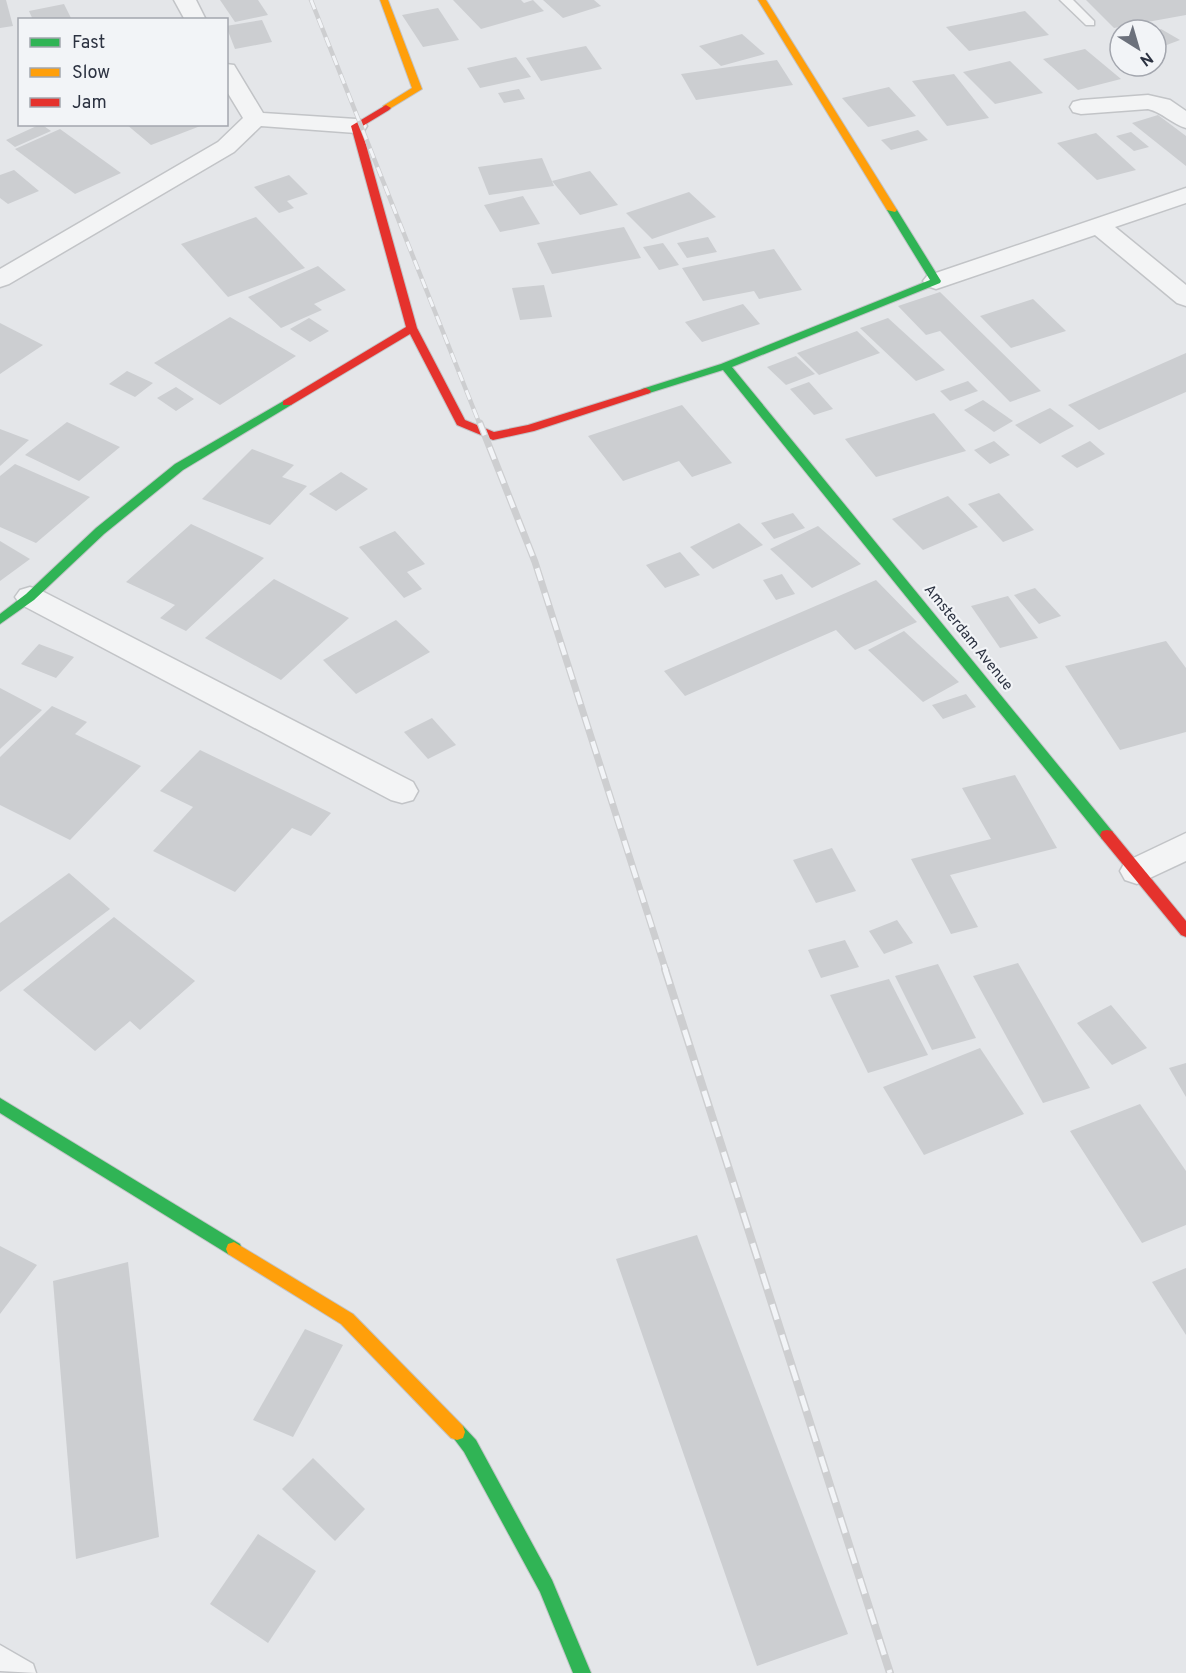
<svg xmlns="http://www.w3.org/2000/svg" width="1186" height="1673" font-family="Overpass,sans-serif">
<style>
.building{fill:#ccced1}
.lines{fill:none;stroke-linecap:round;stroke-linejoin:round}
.lane-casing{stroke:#c2c4c7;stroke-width:3}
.street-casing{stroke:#c2c4c7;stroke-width:3}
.fast-casing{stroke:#c2c4c7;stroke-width:2}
.slow-casing{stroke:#c2c4c7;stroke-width:2}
.jam-casing{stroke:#c2c4c7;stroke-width:2}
.lane{fill:#f3f4f5;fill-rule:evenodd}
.street{fill:#f3f4f5;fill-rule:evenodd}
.fast{fill:#30b455;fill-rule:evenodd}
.slow{fill:#ff9f0a;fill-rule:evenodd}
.jam{fill:#e5322d;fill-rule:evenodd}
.rail-far2-casing{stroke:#cdced0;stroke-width:4.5}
.rail-far1-casing{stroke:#cdced0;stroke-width:7}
.rail-casing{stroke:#cdced0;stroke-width:8}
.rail-far2{stroke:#f2f4f7;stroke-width:3;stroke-dasharray:10;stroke-linecap:butt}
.rail-far1{stroke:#f2f4f7;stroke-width:4.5;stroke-dasharray:13;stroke-linecap:butt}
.rail{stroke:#f2f4f7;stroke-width:5;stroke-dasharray:16;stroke-linecap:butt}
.labels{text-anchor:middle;stroke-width:4.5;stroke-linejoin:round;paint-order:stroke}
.street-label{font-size:15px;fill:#2c3241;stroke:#f2f4f7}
</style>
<rect width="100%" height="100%" fill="#e4e6e9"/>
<g class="building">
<polygon points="0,0 6,0 13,26 0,28"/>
<polygon points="220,0 258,0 268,15 235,22"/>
<polygon points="453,0 521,0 524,3 533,0 544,11 481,29"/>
<polygon points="543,0 594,0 601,6 563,18"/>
<polygon points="1086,0 1186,0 1186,15 1114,28"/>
<polygon points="64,4 72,20 33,20 29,11"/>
<polygon points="438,8 459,40 423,47 402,15"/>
<polygon points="1025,11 1049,35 969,51 946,27"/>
<polygon points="262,20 272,42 235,49 226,26"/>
<polygon points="1161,29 1180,40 1156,49 1156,31"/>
<polygon points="742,34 765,54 721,66 699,46"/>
<polygon points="586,46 602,69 541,81 526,58"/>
<polygon points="1085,49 1121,79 1078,90 1043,59"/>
<polygon points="516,57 531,77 480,88 467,68"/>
<polygon points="777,60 793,85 696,100 681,74"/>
<polygon points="1010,61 1043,93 995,104 963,72"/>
<polygon points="954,74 989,118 947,126 912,81"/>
<polygon points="889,87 916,116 868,127 842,98"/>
<polygon points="519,89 525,99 504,103 498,93"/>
<polygon points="1158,115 1186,136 1186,166 1132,123"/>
<polygon points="41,124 51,131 15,147 6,140"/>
<polygon points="126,124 203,124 203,125 151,145"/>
<polygon points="60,129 121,173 75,194 15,149"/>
<polygon points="918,130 928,140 891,150 881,140"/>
<polygon points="1131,132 1149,147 1134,151 1116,136"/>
<polygon points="1096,133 1136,170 1097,180 1057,143"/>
<polygon points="542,158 554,186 489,195 478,167"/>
<polygon points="14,170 39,191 8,204 0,198 0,175"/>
<polygon points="590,171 618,205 580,215 552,181"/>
<polygon points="289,175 308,194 287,201 294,208 279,213 254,187"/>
<polygon points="689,192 716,217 652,239 626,213"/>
<polygon points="523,196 540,224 500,232 484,205"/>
<polygon points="256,217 305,268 228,297 181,244"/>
<polygon points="624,227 641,258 552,274 537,243"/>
<polygon points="708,237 717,252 687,258 677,243"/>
<polygon points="663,243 679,265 659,270 643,247"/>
<polygon points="774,249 802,290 759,299 754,291 703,301 682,268"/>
<polygon points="318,266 346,290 314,304 322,310 281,328 248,297"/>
<polygon points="544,285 552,317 520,320 512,288"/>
<polygon points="940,292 1041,391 1010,402 940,331 926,335 898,306"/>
<polygon points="1033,299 1066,331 1011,348 980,316"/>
<polygon points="743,304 760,324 702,342 685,322"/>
<polygon points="230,317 296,356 220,405 154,363"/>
<polygon points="309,318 329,331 310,342 290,329"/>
<polygon points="888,318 945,370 916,381 860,328"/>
<polygon points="0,323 43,345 0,374"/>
<polygon points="857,331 880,353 819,375 797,353"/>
<polygon points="1186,353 1186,392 1099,430 1068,405"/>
<polygon points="796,356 815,374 786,385 767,367"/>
<polygon points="127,371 153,383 135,397 109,384"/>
<polygon points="968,381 978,391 950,401 940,391"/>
<polygon points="809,382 833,409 814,415 790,389"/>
<polygon points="176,387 194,399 176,411 157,398"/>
<polygon points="983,400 1013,421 994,432 964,410"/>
<polygon points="682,405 732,463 692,477 679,461 623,481 588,436"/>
<polygon points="1050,408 1074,426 1040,444 1015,425"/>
<polygon points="934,413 966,451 876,477 845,439"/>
<polygon points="67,422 120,447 79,481 25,455"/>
<polygon points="0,429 29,440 0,466"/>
<polygon points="994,441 1010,455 990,464 974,450"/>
<polygon points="1090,441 1105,454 1077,468 1061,456"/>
<polygon points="252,449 294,465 282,477 307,486 270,525 202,499"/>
<polygon points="15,464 90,497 36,543 0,527 0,476"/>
<polygon points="341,472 368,489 336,511 309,494"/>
<polygon points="999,493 1034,530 1003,542 968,504"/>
<polygon points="948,496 978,527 923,550 892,519"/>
<polygon points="793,513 805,528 774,539 761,523"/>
<polygon points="739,523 763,545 713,569 690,547"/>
<polygon points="191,524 264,558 186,631 160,618 175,605 126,582"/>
<polygon points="818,526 861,564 812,588 770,549"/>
<polygon points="395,531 425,564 407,572 422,589 404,598 359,547"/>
<polygon points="0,541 30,559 0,581"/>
<polygon points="680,552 700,575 665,588 646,565"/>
<polygon points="782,574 795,594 776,600 763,580"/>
<polygon points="274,579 349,618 281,680 205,638"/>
<polygon points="876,580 917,622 855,650 836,630 685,696 664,671"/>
<polygon points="1035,588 1061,616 1039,624 1014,595"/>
<polygon points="1008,596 1038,638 1000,648 971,606"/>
<polygon points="396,620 430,652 356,694 323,660"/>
<polygon points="904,631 959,682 923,702 868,650"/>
<polygon points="1166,641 1186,668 1186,732 1120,750 1065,666"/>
<polygon points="39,644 74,657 56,678 21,664"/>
<polygon points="0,688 42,710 0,749"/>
<polygon points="966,694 976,707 943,719 932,705"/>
<polygon points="52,706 87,722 75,734 141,766 70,840 0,805 0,757"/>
<polygon points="432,718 456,745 428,759 404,732"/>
<polygon points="200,750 331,813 311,836 292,828 235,892 153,851 193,807 160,791"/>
<polygon points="1015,775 1057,848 950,875 978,927 951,934 911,859 991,839 962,788"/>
<polygon points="832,848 856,891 816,903 793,860"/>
<polygon points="69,873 110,909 0,992 0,923"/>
<polygon points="114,917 195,981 140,1030 130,1021 95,1051 23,990"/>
<polygon points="897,920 913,943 884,954 869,931"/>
<polygon points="845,940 859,967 821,978 808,950"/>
<polygon points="1018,963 1090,1088 1043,1103 973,976"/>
<polygon points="938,964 976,1038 932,1050 895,976"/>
<polygon points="889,979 928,1055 868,1073 830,995"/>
<polygon points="1111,1005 1147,1048 1112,1065 1077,1023"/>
<polygon points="980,1048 1024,1114 924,1155 883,1087"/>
<polygon points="1186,1063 1186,1097 1169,1068"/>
<polygon points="1140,1104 1186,1171 1186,1225 1142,1243 1070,1131"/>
<polygon points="697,1235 848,1634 757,1666 616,1259"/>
<polygon points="0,1246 37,1265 0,1314"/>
<polygon points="128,1262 159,1537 76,1559 53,1281"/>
<polygon points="1186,1268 1186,1335 1152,1282"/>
<polygon points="305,1329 343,1345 293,1437 253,1420"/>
<polygon points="313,1458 365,1509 335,1541 282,1489"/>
<polygon points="258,1534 316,1571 268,1643 210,1604"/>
</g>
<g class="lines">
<g class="lane-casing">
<g id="lane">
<polygon points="1060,0 1073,0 1094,21 1094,25 1086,25"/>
<polygon points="0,1645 33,1664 36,1673 0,1671"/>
</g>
</g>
<g class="street-casing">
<g id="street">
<polygon points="174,0 196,0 206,20 185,20"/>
<polygon points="226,64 234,65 263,113 356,119 364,121 367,126 364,131 356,133 261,126 234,152 9,284 0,287 0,269 218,142 243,118 226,90"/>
<path d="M1148,95L1170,100L1186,111V128C1172,124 1162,112 1148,109L1081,114L1073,112L1070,107L1073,102L1081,100Z"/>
<polygon points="1186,188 1186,203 1115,227 1186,285 1186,306 1177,303 1095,235 945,286 936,289 927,286 923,281 927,276"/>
<polygon points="30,587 40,590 413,782 418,791 413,800 402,803 391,800 20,604 15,597 20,590"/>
<polygon points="1186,833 1186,861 1137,884 1125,880 1120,871 1125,862"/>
</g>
</g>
<g class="fast-casing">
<g id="fast">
<polygon points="892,207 897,210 941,281 940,283 732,367 1112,831 1114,835 1112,839 1102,839 723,370 646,394 641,391 642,389 721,364 930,280 887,210"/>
<polygon points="287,399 292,403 291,405 183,470 104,534 34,600 0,624 0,614 26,594 96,528 175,464"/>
<polygon points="0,1098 240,1244 242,1249 240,1254 234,1256 228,1254 0,1113"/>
<polygon points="457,1424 463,1426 476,1440 552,1580 591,1673 573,1673 540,1592 464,1452 449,1432 451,1426"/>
</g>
</g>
<g class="slow-casing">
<g id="slow">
<polygon points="380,0 388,0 422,89 386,111 383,110 383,106 412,88"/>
<polygon points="758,0 766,0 897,210 895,212 887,210"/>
<polygon points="234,1242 353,1314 463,1426 465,1432 463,1438 457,1440 451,1438 341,1324 228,1254 226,1249 228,1244"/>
</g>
</g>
<g class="jam-casing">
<g id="jam">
<polygon points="386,105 391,108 389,110 361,127 417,328 465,420 494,432 528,425 646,388 651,391 650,393 534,431 493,440 457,425 410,334 291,405 283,405 283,401 406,327 351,126"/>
<polygon points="1107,830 1112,831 1186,921 1186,937 1181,935 1102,839 1100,835 1102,831"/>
</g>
</g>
<use href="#lane" class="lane"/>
<use href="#street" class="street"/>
<use href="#fast" class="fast"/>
<use href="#slow" class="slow"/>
<use href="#jam" class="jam"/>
<g class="rail-far2-casing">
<polyline id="rail-far2" points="311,0 480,425"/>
</g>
<g class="rail-far1-casing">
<polyline id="rail-far1" points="480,423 535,562 666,971"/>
</g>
<g class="rail-casing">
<polyline id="rail" points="665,969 890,1673"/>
</g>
<use href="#rail-far2" class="rail-far2"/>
<use href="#rail-far1" class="rail-far1"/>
<use href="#rail" class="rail"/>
</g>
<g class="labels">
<g class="street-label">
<text transform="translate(969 637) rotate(51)" y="5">Amsterdam Avenue</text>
</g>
</g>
<rect x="18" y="18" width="210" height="108" fill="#f2f4f7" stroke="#a3a6ae" stroke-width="1.5"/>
<rect x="30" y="38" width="30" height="9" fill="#30b455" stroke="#a3a6ae" stroke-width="1.5"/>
<text x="72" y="48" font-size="18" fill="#2c3241">Fast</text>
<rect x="30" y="68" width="30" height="9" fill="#ff9f0a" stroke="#a3a6ae" stroke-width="1.5"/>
<text x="72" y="78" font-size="18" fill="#2c3241">Slow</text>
<rect x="30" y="98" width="30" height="9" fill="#e5322d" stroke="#a3a6ae" stroke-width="1.5"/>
<text x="72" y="108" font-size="18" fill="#2c3241">Jam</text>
<g transform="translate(1138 48) rotate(143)"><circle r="28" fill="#f2f4f7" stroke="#a3a6ae" stroke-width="1.5"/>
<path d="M0-4.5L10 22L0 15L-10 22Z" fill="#6c717c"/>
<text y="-9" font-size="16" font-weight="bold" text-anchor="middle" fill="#2c3241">N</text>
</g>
</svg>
